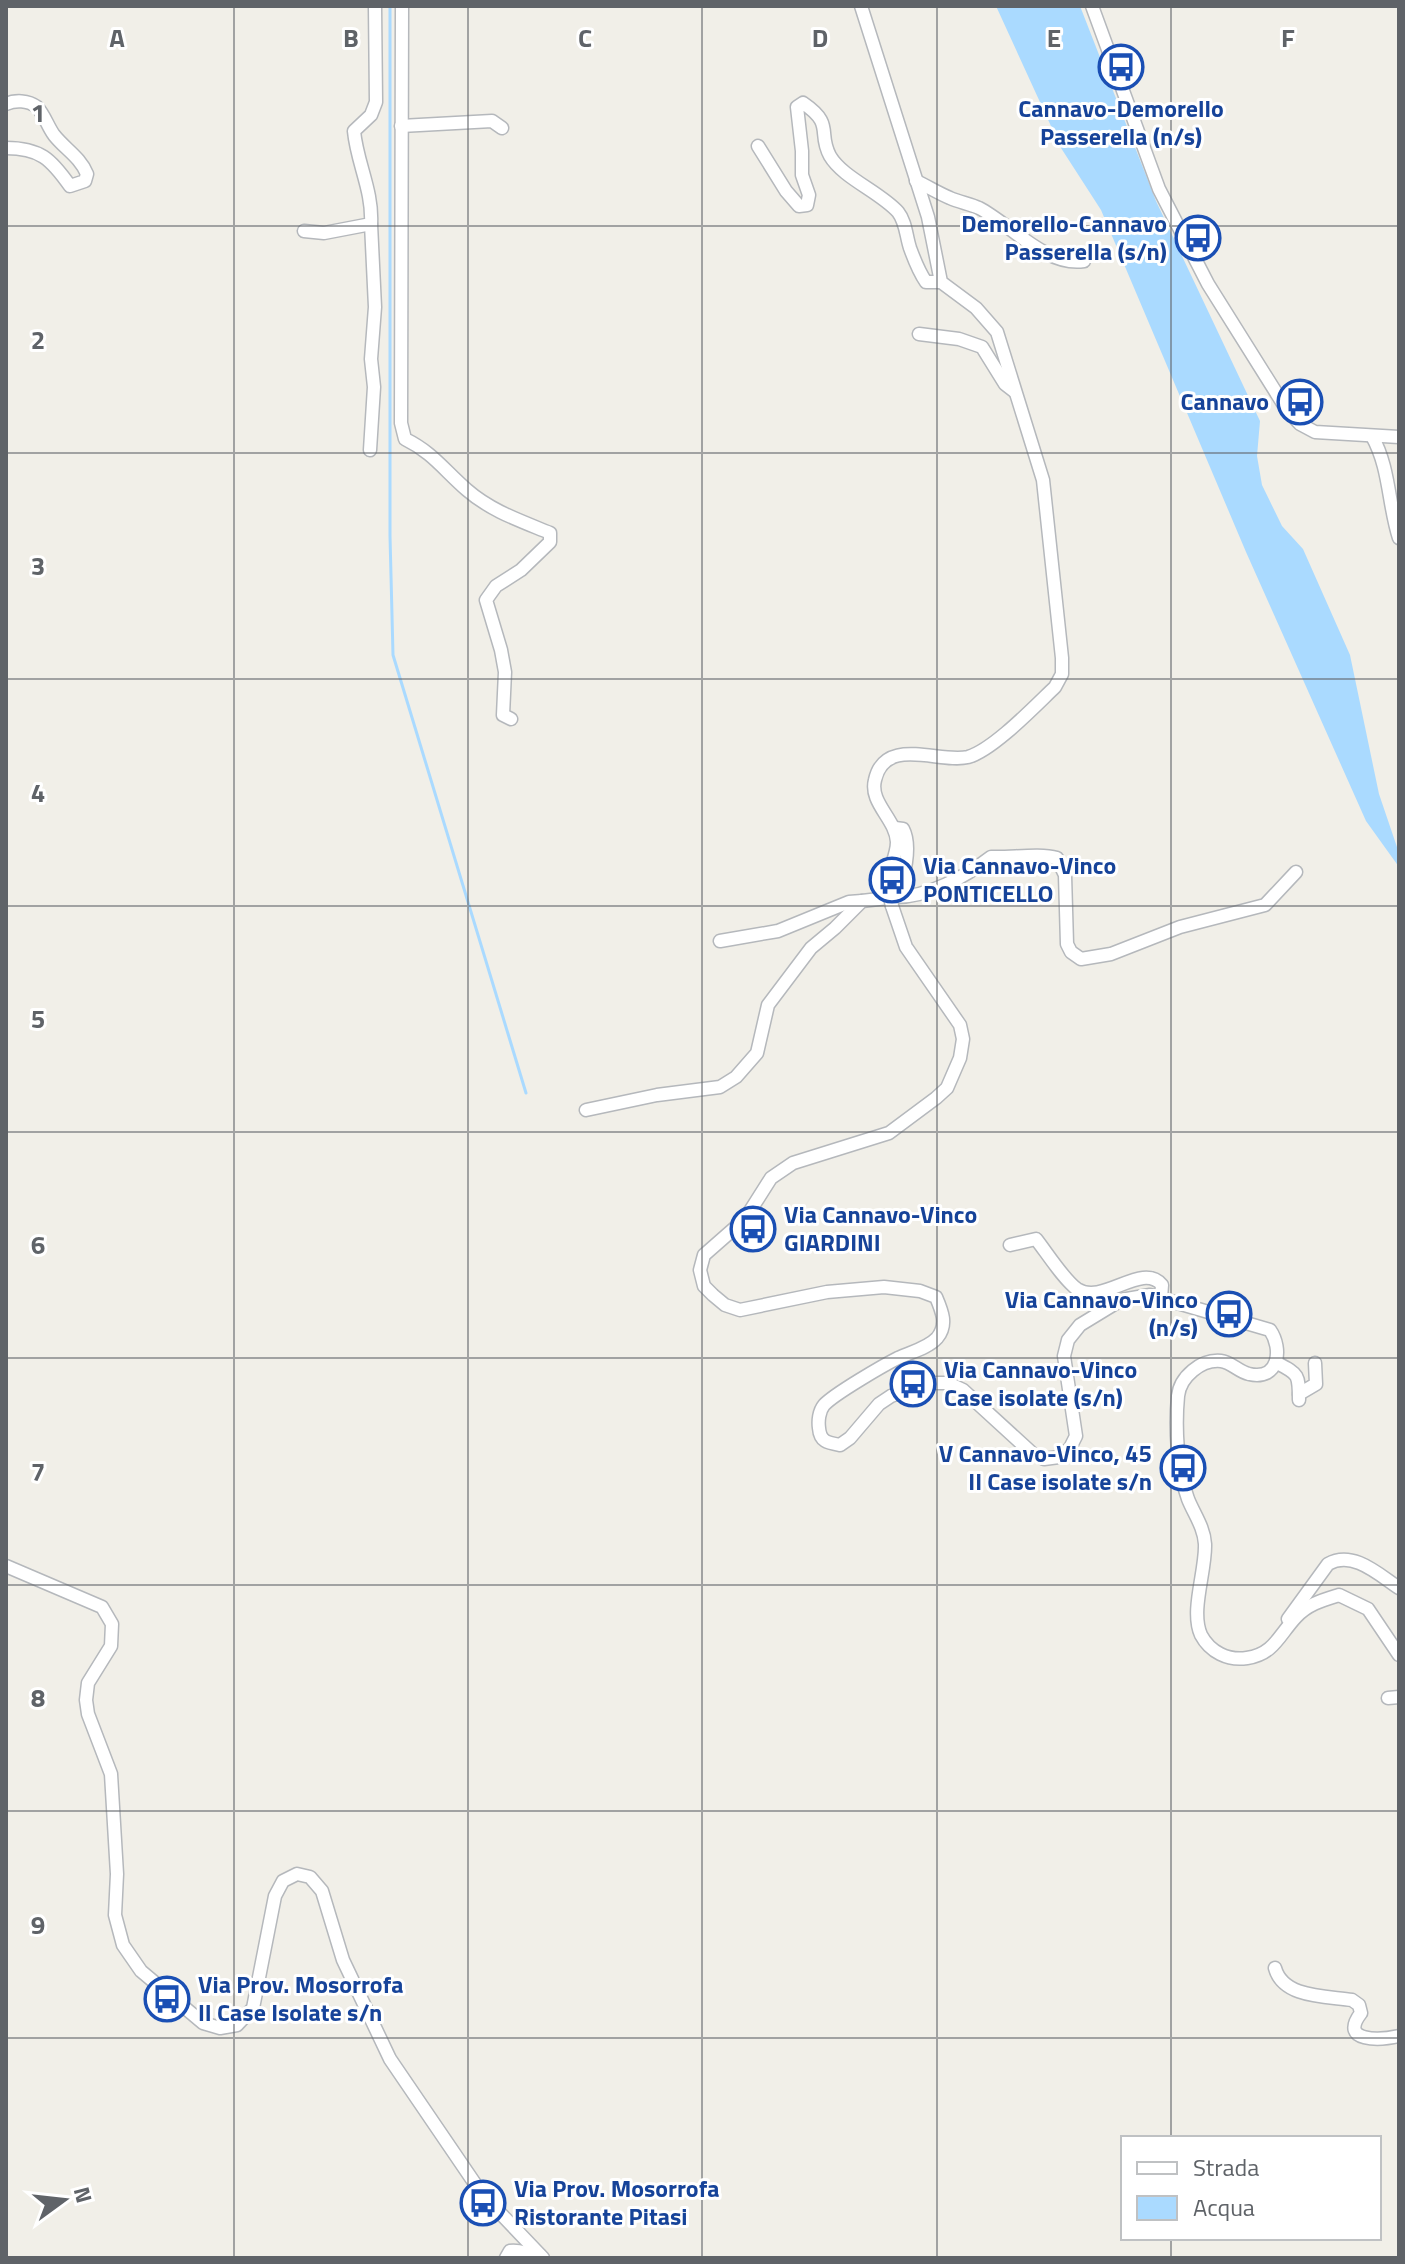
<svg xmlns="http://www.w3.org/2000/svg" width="1405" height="2264" font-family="'Titillium Web',sans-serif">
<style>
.water{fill:#aadaff}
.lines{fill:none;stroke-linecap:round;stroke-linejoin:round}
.stream{stroke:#aadaff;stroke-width:3}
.minor-casing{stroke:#b5b8bc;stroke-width:15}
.minor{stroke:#fff;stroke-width:12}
.minor-bridge-casing{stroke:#b5b8bc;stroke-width:15;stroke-linecap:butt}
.minor-bridge{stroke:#fff;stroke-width:12}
.grid{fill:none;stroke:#5f6368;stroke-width:2;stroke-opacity:0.55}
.labels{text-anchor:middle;stroke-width:6;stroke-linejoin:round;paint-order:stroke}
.transit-label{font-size:24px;font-weight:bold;fill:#164399;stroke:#fff;text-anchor:start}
.grid-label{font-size:26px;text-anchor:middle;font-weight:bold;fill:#5f6368;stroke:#fff;stroke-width:6;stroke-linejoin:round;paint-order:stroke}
</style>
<rect width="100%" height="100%" fill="#f1efe8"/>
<polygon class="water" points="996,6 1080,6 1156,201 1260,421 1257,456 1262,485 1282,526 1303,549 1350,655 1379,794 1399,853 1399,867 1366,821 1246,552 1101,210 1061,148"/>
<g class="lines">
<polyline class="stream" points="390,6 390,536 393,655 526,1093"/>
<g class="minor-casing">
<g id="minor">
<path d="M402,6L401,423L405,439C432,452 444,470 467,490C491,511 521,521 550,533V542L521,570L496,586L486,600L501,650L505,672L503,715L511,719"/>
<path d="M861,6L928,217L941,282L976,308L997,332L1043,480L1062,658V674L1055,687C1035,706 993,750 968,757C940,764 885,735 875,780C869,803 896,819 897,842C897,859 885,873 888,890"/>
<polyline points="1092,6 1159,189 1208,284 1287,410 1300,424 1315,432 1399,437"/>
<path d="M6,104C15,100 28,100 37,107C44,114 48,127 54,135C65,149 80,157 87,174L85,181L70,186C51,159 40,148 6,148"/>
<polyline points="401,126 492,121 502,128"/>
<path d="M758,146L786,191L799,206L807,205L809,195L802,175V151L797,107L803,103C835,125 817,132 830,156C843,178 880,192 898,212C906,222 906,236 910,248C914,259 919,272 926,282H941"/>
<path d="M916,181C927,186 938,193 950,198C959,202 970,204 979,208C1010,224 1046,267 1084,261"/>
<path d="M304,231L324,233L371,224C373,191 357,163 354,131L371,115L376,102L375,6"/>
<polyline points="919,334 959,339 982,347 1005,384 1014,391"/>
<path d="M1372,436C1390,468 1388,504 1399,538"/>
<polyline points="370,450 374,387 371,359 375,307 371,224"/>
<path d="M896,897C928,897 965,877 991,857C1011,858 1039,853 1057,858L1065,875L1067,944L1071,952L1081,959L1111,954L1180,927L1265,905L1296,872"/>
<path d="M892,906L906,947L960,1025L963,1039L960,1058L947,1088L936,1098L889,1133L793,1163L771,1178L745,1219L704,1255L700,1270L704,1286L713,1295L725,1305L740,1310L827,1292L884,1287L920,1291L936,1297C942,1311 948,1325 937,1338C928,1348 911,1352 898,1358C884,1365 834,1394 824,1405C819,1411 818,1421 819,1428C820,1442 828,1443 840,1445L850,1438L879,1404L891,1396L927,1383H948L963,1390L1033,1454L1044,1459L1059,1457L1070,1448L1076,1436L1064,1356L1068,1340L1080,1325L1121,1300L1150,1295L1270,1330C1283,1349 1279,1381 1249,1374C1239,1372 1231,1362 1221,1361C1201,1359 1180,1377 1178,1396C1175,1427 1177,1469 1188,1499C1194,1514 1204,1527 1205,1544C1206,1571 1190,1611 1201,1635C1210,1652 1228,1661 1247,1658C1274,1654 1279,1635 1296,1617C1308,1604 1323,1600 1339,1595L1368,1609L1399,1655"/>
<polyline points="720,941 778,931 849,902 862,901"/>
<path d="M586,1110L657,1095L720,1087L736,1077L757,1053L768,1005L811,948L835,928L862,901L896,897C904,880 912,846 903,829L895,828"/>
<path d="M1010,1245L1036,1239C1047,1253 1064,1280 1077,1289C1103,1306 1142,1261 1162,1285L1161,1298"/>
<path d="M1277,1363C1299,1374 1299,1375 1299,1400"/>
<polyline points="1299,1394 1316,1384 1315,1363"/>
<polyline points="6,1566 102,1607 112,1624 111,1646 88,1683 86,1700 88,1714 111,1774 117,1874 115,1915 123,1945 141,1971 203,2023 220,2028 237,2025 253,2008 275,1896 283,1881 297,1874 310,1877 322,1891 343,1960 390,2059 482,2194 543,2258"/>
<path d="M1288,1619L1328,1564C1353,1550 1378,1574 1399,1588"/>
<polyline points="1388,1698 1399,1697"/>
<path d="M1275,1968C1283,1998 1326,1996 1352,2000L1359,2005L1361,2013C1338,2043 1381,2040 1399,2036"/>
<path d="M506,2258L510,2251C521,2249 529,2256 540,2255"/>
</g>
</g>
<use href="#minor" class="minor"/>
<g class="minor-bridge-casing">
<polyline id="minor-bridge" points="888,890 892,906"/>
</g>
<use href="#minor-bridge" class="minor-bridge"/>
</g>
<path class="grid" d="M234,6V2258M468,6V2258M702,6V2258M937,6V2258M1171,6V2138M6,226H1399M6,453H1399M6,679H1399M6,906H1399M6,1132H1399M6,1358H1399M6,1585H1399M6,1811H1399M6,2038H1399M1171,2238V2258"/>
<defs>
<g id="bus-ring" transform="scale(2.3)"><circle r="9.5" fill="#fff" stroke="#1a4fb4" stroke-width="1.5"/><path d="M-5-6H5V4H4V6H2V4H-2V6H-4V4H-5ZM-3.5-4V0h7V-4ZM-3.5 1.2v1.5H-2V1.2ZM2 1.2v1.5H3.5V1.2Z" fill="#1a4fb4"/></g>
</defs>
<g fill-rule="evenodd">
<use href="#bus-ring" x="1121" y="67"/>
<use href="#bus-ring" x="1198" y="238"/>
<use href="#bus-ring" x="1300" y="402"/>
<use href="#bus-ring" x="892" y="880"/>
<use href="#bus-ring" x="753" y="1229"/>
<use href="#bus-ring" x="1229" y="1314"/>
<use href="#bus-ring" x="913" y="1384"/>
<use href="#bus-ring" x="1183" y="1468"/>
<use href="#bus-ring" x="167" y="1999"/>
<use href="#bus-ring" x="483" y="2203"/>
</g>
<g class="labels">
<g class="transit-label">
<text x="1121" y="117" text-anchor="middle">Cannavo-Demorello<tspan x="1121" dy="28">Passerella (n/s)</tspan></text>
<text x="1167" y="232" text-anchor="end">Demorello-Cannavo<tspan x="1167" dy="28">Passerella (s/n)</tspan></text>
<text x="1269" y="410" text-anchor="end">Cannavo</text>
<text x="923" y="874">Via Cannavo-Vinco<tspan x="923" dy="28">PONTICELLO</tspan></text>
<text x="784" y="1223">Via Cannavo-Vinco<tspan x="784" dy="28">GIARDINI</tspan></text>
<text x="1198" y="1308" text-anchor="end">Via Cannavo-Vinco<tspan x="1198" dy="28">(n/s)</tspan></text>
<text x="944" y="1378">Via Cannavo-Vinco<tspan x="944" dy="28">Case isolate (s/n)</tspan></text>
<text x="1152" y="1462" text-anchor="end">V Cannavo-Vinco, 45<tspan x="1152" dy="28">II Case isolate s/n</tspan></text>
<text x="198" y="1993">Via Prov. Mosorrofa<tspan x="198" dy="28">II Case Isolate s/n</tspan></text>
<text x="514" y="2197">Via Prov. Mosorrofa<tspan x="514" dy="28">Ristorante Pitasi</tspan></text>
</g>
</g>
<g class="grid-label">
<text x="117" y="47">A</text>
<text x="351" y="47">B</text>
<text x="585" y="47">C</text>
<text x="820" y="47">D</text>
<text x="1054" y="47">E</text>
<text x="1288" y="47">F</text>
<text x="38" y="122">1</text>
<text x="38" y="349">2</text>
<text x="38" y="575">3</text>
<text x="38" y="802">4</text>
<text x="38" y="1028">5</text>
<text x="38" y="1254">6</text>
<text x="38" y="1481">7</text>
<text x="38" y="1707">8</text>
<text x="38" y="1934">9</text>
</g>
<rect width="1405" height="2264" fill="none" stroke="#5f6368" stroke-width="16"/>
<rect x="1121" y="2136" width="260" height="104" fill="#ffffff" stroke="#bfc1c3" stroke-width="2"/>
<rect x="1137" y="2162" width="40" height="12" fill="#ffffff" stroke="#bfc1c3" stroke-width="2"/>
<text x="1193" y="2176" font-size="24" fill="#5f6368">Strada</text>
<rect x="1137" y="2196" width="40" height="24" fill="#aadaff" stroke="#bfc1c3" stroke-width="2"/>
<text x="1193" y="2216" font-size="24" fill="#5f6368">Acqua</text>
<g transform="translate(64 2200) rotate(75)" stroke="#ffffff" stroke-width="6" paint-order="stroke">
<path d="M0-6L14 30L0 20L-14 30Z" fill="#5f6368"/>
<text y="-12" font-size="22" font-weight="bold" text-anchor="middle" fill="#5f6368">N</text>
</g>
</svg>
